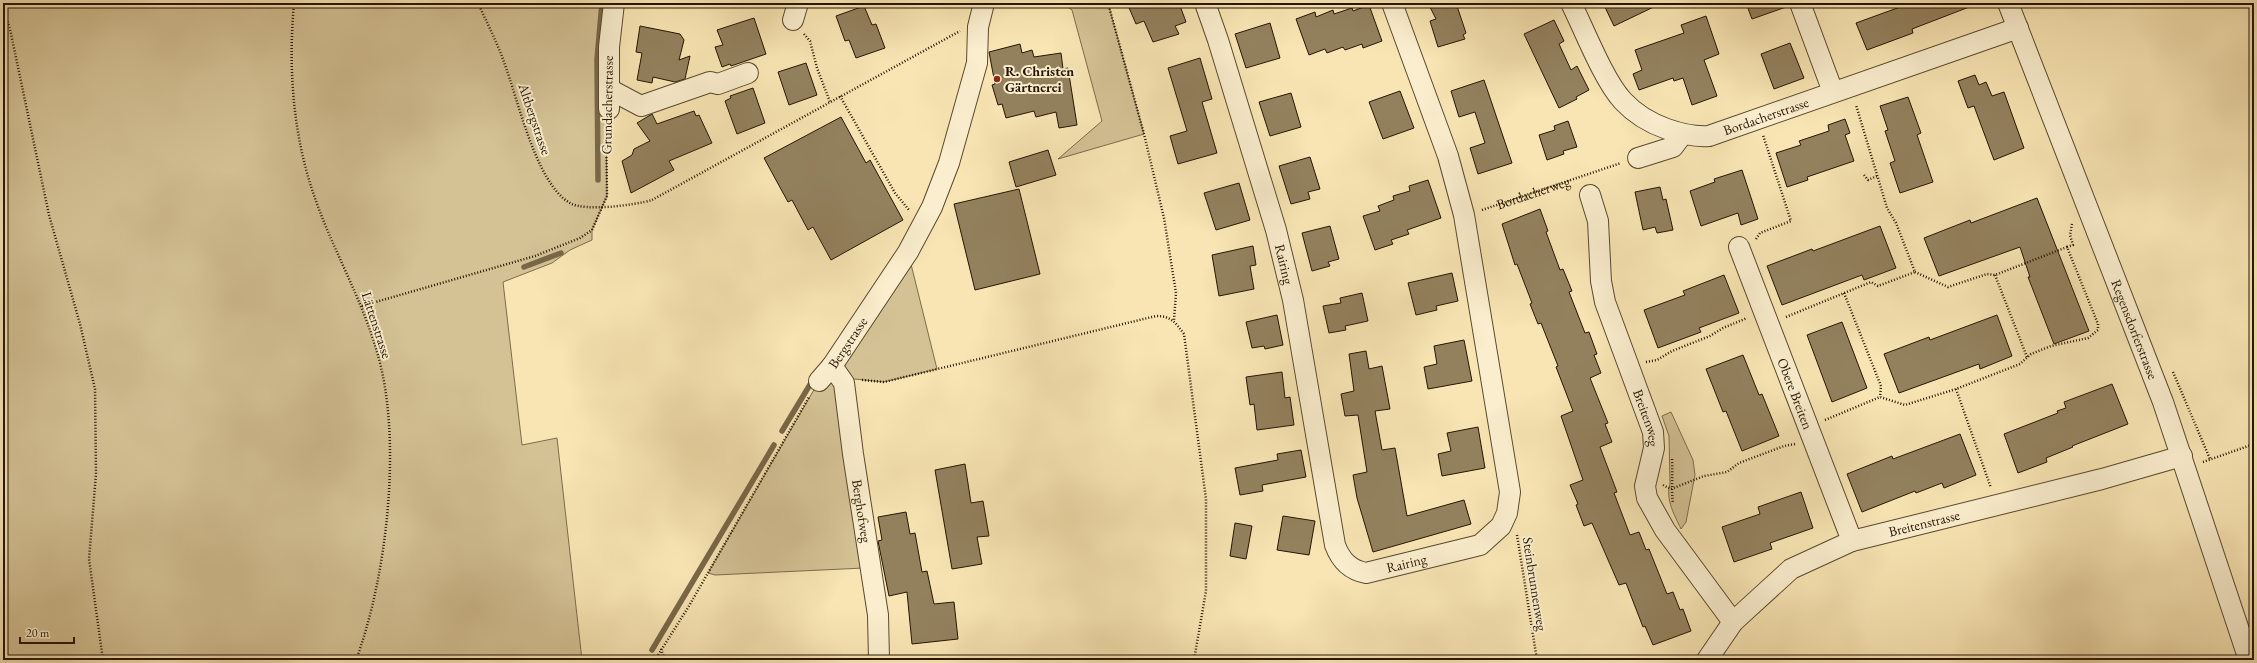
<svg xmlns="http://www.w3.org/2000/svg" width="2257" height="663" font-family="'EB Garamond',serif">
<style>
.green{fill:#d4c295;stroke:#7c6c4c}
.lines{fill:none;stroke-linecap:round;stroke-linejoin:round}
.stream{stroke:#786748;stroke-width:5.5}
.building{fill:#93815e;stroke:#251502}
.minor-casing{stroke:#5a492e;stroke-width:22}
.path{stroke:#251502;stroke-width:2.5;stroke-dasharray:1 2;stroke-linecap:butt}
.minor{stroke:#faeece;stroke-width:20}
.poi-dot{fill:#8f2418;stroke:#faeece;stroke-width:1.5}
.labels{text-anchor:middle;stroke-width:4;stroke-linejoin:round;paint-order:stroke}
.poi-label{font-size:14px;font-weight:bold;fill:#251502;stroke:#faeece;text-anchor:start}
.street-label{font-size:14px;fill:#251502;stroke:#faeece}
</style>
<rect width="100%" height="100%" fill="#f8e5b3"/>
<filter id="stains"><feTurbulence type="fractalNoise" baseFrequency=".005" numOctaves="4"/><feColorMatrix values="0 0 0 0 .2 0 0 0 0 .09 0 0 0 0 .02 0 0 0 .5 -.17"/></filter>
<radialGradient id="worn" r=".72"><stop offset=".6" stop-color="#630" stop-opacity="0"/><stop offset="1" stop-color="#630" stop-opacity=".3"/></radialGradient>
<g class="green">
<polygon points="3,3 614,3 606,114 607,196 592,230 592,240 570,250 552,263 503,282 522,445 557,438 582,660 3,660"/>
<polygon points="1062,3 1108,3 1144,134 1058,159 1102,121 1072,10"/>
<polygon points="908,252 937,369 884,382 855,379 844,383 864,568 715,575 708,573 819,381"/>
<path d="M1671,412L1693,460L1695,475L1686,522L1681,529C1675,516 1665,499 1670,484L1669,436L1662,416Z"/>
</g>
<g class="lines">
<g class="stream">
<polyline points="598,180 597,59 602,3"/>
<polyline points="524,267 561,253"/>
<polyline points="782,431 814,378"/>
<polyline points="652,650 774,445"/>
</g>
</g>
<g class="building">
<polygon points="1127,3 1179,3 1186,22 1175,26 1179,34 1153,42 1144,21 1136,24"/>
<polygon points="1428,3 1456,3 1466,33 1463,35 1465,39 1438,47 1430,21 1436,19"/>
<polygon points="1603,3 1662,3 1614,26"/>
<polygon points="1746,3 1789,3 1789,6 1752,19"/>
<polygon points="1899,3 1977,3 1977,4 1912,29 1913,33 1867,50 1856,23 1900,7"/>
<polygon points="1369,5 1382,41 1363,48 1362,44 1345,50 1343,47 1327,53 1325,49 1309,55 1296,19 1315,12 1316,17 1333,10 1334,14 1352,8 1353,11"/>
<polygon points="864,6 872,25 876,24 885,48 856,58 849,40 845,41 836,16"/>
<polygon points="1706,16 1719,54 1704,60 1717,96 1692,105 1683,78 1674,81 1673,78 1639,90 1633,74 1642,70 1635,50 1684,33 1681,25"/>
<polygon points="754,18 766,54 731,66 730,64 722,67 715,47 723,45 717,30"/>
<polygon points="1554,20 1564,41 1559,44 1571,70 1577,66 1589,90 1576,97 1577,99 1559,108 1524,34"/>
<polygon points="1270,23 1280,58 1246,68 1235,34"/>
<polygon points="640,26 680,34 684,40 679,60 690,56 685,79 675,82 653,77 652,83 637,80 642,53 636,52"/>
<polygon points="1790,43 1804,78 1774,89 1761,54"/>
<polygon points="1020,44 1022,53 1032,50 1034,57 1061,53 1063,69 1068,68 1077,125 1059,128 1056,112 1036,117 1034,111 1006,118 1002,104 998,105 992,85 995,84 989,52"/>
<polygon points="1200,58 1212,99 1202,102 1217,153 1178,164 1170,136 1187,131 1168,68"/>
<polygon points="806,63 817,95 789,105 778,72"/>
<polygon points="1975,75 1979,85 1986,82 1992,96 2004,92 2024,148 1994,160 1974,106 1968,108 1958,81"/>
<polygon points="1484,80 1512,163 1478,174 1470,148 1485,143 1475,112 1459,117 1451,91"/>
<polygon points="753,88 765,123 737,134 725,101 731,98 730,96"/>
<polygon points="1400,91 1414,128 1383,139 1369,102"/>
<polygon points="1291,93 1301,127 1270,136 1259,102"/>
<polygon points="1908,97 1921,133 1917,135 1933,182 1900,193 1890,163 1895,161 1885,131 1888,130 1880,106"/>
<polygon points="694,111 696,116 699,115 712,143 669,161 674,170 631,193 622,161 632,155 634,149 650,141 637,123 652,114 657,124"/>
<polygon points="841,117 866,163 870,160 903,220 831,260 813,227 808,230 792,200 788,202 764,158"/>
<polygon points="1845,119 1850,133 1845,135 1854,161 1807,177 1808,180 1787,187 1776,153 1801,145 1799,141 1829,131 1828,125"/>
<polygon points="1568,121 1577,147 1563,151 1564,154 1547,160 1539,135 1555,130 1554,126"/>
<polygon points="1048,150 1056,175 1016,187 1009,162"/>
<polygon points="1310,157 1320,189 1308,192 1310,199 1291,204 1279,166"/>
<polygon points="1742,170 1758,219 1741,225 1738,213 1701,226 1690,191 1715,182 1714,179"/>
<polygon points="1428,180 1441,218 1407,230 1409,234 1391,240 1393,244 1375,250 1363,216 1380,211 1378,206 1394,200 1393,196 1410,191 1409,186"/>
<polygon points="1239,183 1250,220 1216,230 1204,193"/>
<polygon points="1660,187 1663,200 1666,199 1673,230 1657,233 1655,227 1643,230 1635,192"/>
<polygon points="1019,189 1040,274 975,290 954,204"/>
<polygon points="2037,198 2089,331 2054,344 2028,277 2030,277 2020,247 1939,276 1924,238 1970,220 1971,223"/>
<polygon points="1540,209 1548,231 1546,232 1560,270 1563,269 1572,291 1569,292 1585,333 1589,332 1597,354 1594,355 1601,373 1590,378 1608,423 1605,424 1612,442 1600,447 1617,492 1614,493 1630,535 1639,532 1646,550 1649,549 1667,594 1673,592 1680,610 1683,609 1691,631 1653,645 1645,626 1643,627 1626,583 1619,585 1592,523 1584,526 1576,505 1578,504 1570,485 1583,480 1561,416 1573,411 1556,367 1558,366 1541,323 1538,324 1530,304 1532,303 1517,264 1515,265 1502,224"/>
<polygon points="1330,226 1339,259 1328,262 1330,266 1312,271 1302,233"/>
<polygon points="1880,226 1896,268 1864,280 1862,275 1782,305 1767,266 1812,249 1813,251"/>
<polygon points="1253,246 1256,265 1250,266 1254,289 1219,296 1212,255"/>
<polygon points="1452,273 1458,301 1436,306 1437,310 1416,315 1408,283"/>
<polygon points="1724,275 1739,313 1699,328 1701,332 1658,348 1644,310 1685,295 1683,291"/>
<polygon points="1362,293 1368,321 1345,326 1346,330 1329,333 1323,306 1341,303 1340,298"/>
<polygon points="1277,315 1283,345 1265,349 1264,346 1252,348 1246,322"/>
<polygon points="1997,315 2012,356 1980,369 1979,364 1899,393 1884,354 1929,337 1930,340"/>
<polygon points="1842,322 1867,388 1832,402 1807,335"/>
<polygon points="1464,340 1472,381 1428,389 1424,367 1437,364 1434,346"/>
<polygon points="1366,351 1369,369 1382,366 1390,409 1375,411 1382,450 1395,448 1407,516 1464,500 1471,524 1373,552 1357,498 1353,475 1367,472 1358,415 1345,416 1341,394 1354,391 1349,354"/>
<polygon points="1743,355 1759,395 1762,394 1779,436 1742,451 1726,411 1723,412 1706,369"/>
<polygon points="1282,372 1285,398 1290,397 1294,425 1257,430 1254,404 1250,405 1246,377"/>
<polygon points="2112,384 2128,424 2072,446 2073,447 2046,458 2047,462 2018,473 2004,434 2058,413 2057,411 2066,408 2064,402"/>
<polygon points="1478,427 1485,468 1442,476 1438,454 1451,451 1447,433"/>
<polygon points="1960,434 1976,475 1944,488 1942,483 1916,493 1915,491 1862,512 1847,474 1892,456 1893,459"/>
<polygon points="1301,450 1306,477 1262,485 1263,491 1240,495 1235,468 1278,460 1277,454"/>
<polygon points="965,464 971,503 983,501 989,536 977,537 982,564 952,569 935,470"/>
<polygon points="1801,492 1813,528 1770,543 1772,549 1734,562 1722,527 1760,514 1758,507"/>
<polygon points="906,512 910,534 915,533 922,572 927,571 934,604 954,602 958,639 912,644 907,592 889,596 878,541 882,540 878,517"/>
<polygon points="1283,516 1315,521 1309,555 1277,550"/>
<polygon points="1235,523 1252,526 1246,559 1230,556"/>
</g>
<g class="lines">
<g class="minor-casing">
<g id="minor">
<path id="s2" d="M1205,3L1218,40L1276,230L1293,300L1335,545C1341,561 1350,570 1366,573L1480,545L1501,526L1507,513L1510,492L1464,215L1448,156L1392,3"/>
<path id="s3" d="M1571,3C1584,29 1604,81 1623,101C1635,114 1650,123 1667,129C1681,134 1693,137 1709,136L2018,28"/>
<polyline points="1800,3 1833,92"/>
<path id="s4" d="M2008,3L2163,402L2249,660"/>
<polyline points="793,20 798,3"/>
<polyline points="609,89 641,106 710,82 718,84 748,73"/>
<polyline points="609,109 609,47 614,3"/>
<polyline points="1638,158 1673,147 1682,135"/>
<path id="s5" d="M1590,195L1598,221L1601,281L1605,302L1653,432L1654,448L1645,486L1647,498L1665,530L1733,622"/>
<path id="s6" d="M1739,247L1852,541"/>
<path id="s7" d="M832,366L844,383L853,454L878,615L879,660"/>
<path id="s8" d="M819,381L832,366L908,252L932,207L949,163L977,63L978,27L984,3"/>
<path id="s9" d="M1707,660L1733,622L1791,569L1852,541L2102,479L2182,456"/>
</g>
</g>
<g class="path">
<path d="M294,3C288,69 293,138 316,201C334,252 362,299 377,352C403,438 387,577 356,660"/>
<path d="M478,3C487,23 497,42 504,62C518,99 536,184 570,203C585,212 635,205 652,200L960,31"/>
<polyline points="1108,3 1144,134 1164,218 1176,293 1174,320"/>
<polyline points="3,7 10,29 49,215 80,324 95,389 96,474 89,559 103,660"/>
<polyline points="804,34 810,41 817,68 830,102"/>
<polyline points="840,96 895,193 909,210"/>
<polyline points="1864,175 1868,180 1877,176"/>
<path id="s1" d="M1482,210L1621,163"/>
<polyline points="1756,239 1760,233 1791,221 1763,135"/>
<polyline points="2067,247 2073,245 2070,235 2072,224"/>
<polyline points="1995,275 2027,357"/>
<polyline points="1844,293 1881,386 1880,397"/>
<polyline points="362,306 535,256 580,238 592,230 607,196 606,126"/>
<polyline points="1786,317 1871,282 1878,286 1915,272 1896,223 1887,208 1856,105"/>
<polyline points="1646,362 1657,360 1672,351 1710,336 1723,328 1747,318"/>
<polyline points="2173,372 2210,459"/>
<path d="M862,380L884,382L1156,316C1171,316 1175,322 1184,334L1206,499V591L1194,660"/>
<polyline points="1956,389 1991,488"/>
<polyline points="1825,420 1880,397 1905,405 1956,389 2020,364 2031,354 2051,346 2088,338 2098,330 2098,324 2067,247 1995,275 1987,274 1948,287 1915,272"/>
<path d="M1672,459C1673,475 1671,489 1673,504"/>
<polyline points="2203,462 2254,444"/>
<polyline points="1663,485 1671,489 1704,476 1727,472 1739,463 1784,446 1795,444"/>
<polyline points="1517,535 1537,660"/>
<polyline points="661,649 665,660"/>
<polyline points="655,660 689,606 809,397"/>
</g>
<use href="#minor" class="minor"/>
</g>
<circle class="poi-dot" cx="997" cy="79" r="4"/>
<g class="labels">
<g class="poi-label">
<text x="1005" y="76">R. Christen<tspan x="1005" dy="16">Gärtnerei</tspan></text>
</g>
<g class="street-label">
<text transform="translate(607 105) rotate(-89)" y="5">Grundacherstrasse</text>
<text dy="5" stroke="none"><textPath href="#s3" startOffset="267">Bordacherstrasse</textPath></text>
<text transform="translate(535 119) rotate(71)" y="5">Altbergstrasse</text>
<text dy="5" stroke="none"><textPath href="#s1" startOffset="54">Bordacherweg</textPath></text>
<text dy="5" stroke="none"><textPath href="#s2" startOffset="273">Rairing</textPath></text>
<text transform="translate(377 325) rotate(72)" y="5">Lättenstrasse</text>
<text dy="5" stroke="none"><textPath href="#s4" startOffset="350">Regensdorferstrasse</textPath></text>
<text dy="5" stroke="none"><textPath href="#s8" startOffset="48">Bergstrasse</textPath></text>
<text dy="5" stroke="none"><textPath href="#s6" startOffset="157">Obere Breiten</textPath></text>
<text dy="5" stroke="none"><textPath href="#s5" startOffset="232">Breitenweg</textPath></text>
<text dy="5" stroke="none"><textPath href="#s7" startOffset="150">Berghofweg</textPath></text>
<text dy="5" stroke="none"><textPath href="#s9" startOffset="266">Breitenstrasse</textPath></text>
<text dy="5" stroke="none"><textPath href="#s2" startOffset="644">Rairing</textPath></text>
<text transform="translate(1535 584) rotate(81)" y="5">Steinbrunnenweg</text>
</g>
</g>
<rect width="2257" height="663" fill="none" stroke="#f8e5b3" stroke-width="16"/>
<rect x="4" y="4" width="2249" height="655" fill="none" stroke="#251502" stroke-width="2"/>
<rect x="8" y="8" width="2241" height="647" fill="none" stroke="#251502"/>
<path d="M20 637v6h54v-6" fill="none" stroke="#251502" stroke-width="2"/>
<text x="26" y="637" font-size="12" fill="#251502" stroke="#faeece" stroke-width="3" paint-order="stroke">20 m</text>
<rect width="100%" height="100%" filter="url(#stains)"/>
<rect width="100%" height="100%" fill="url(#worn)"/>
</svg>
